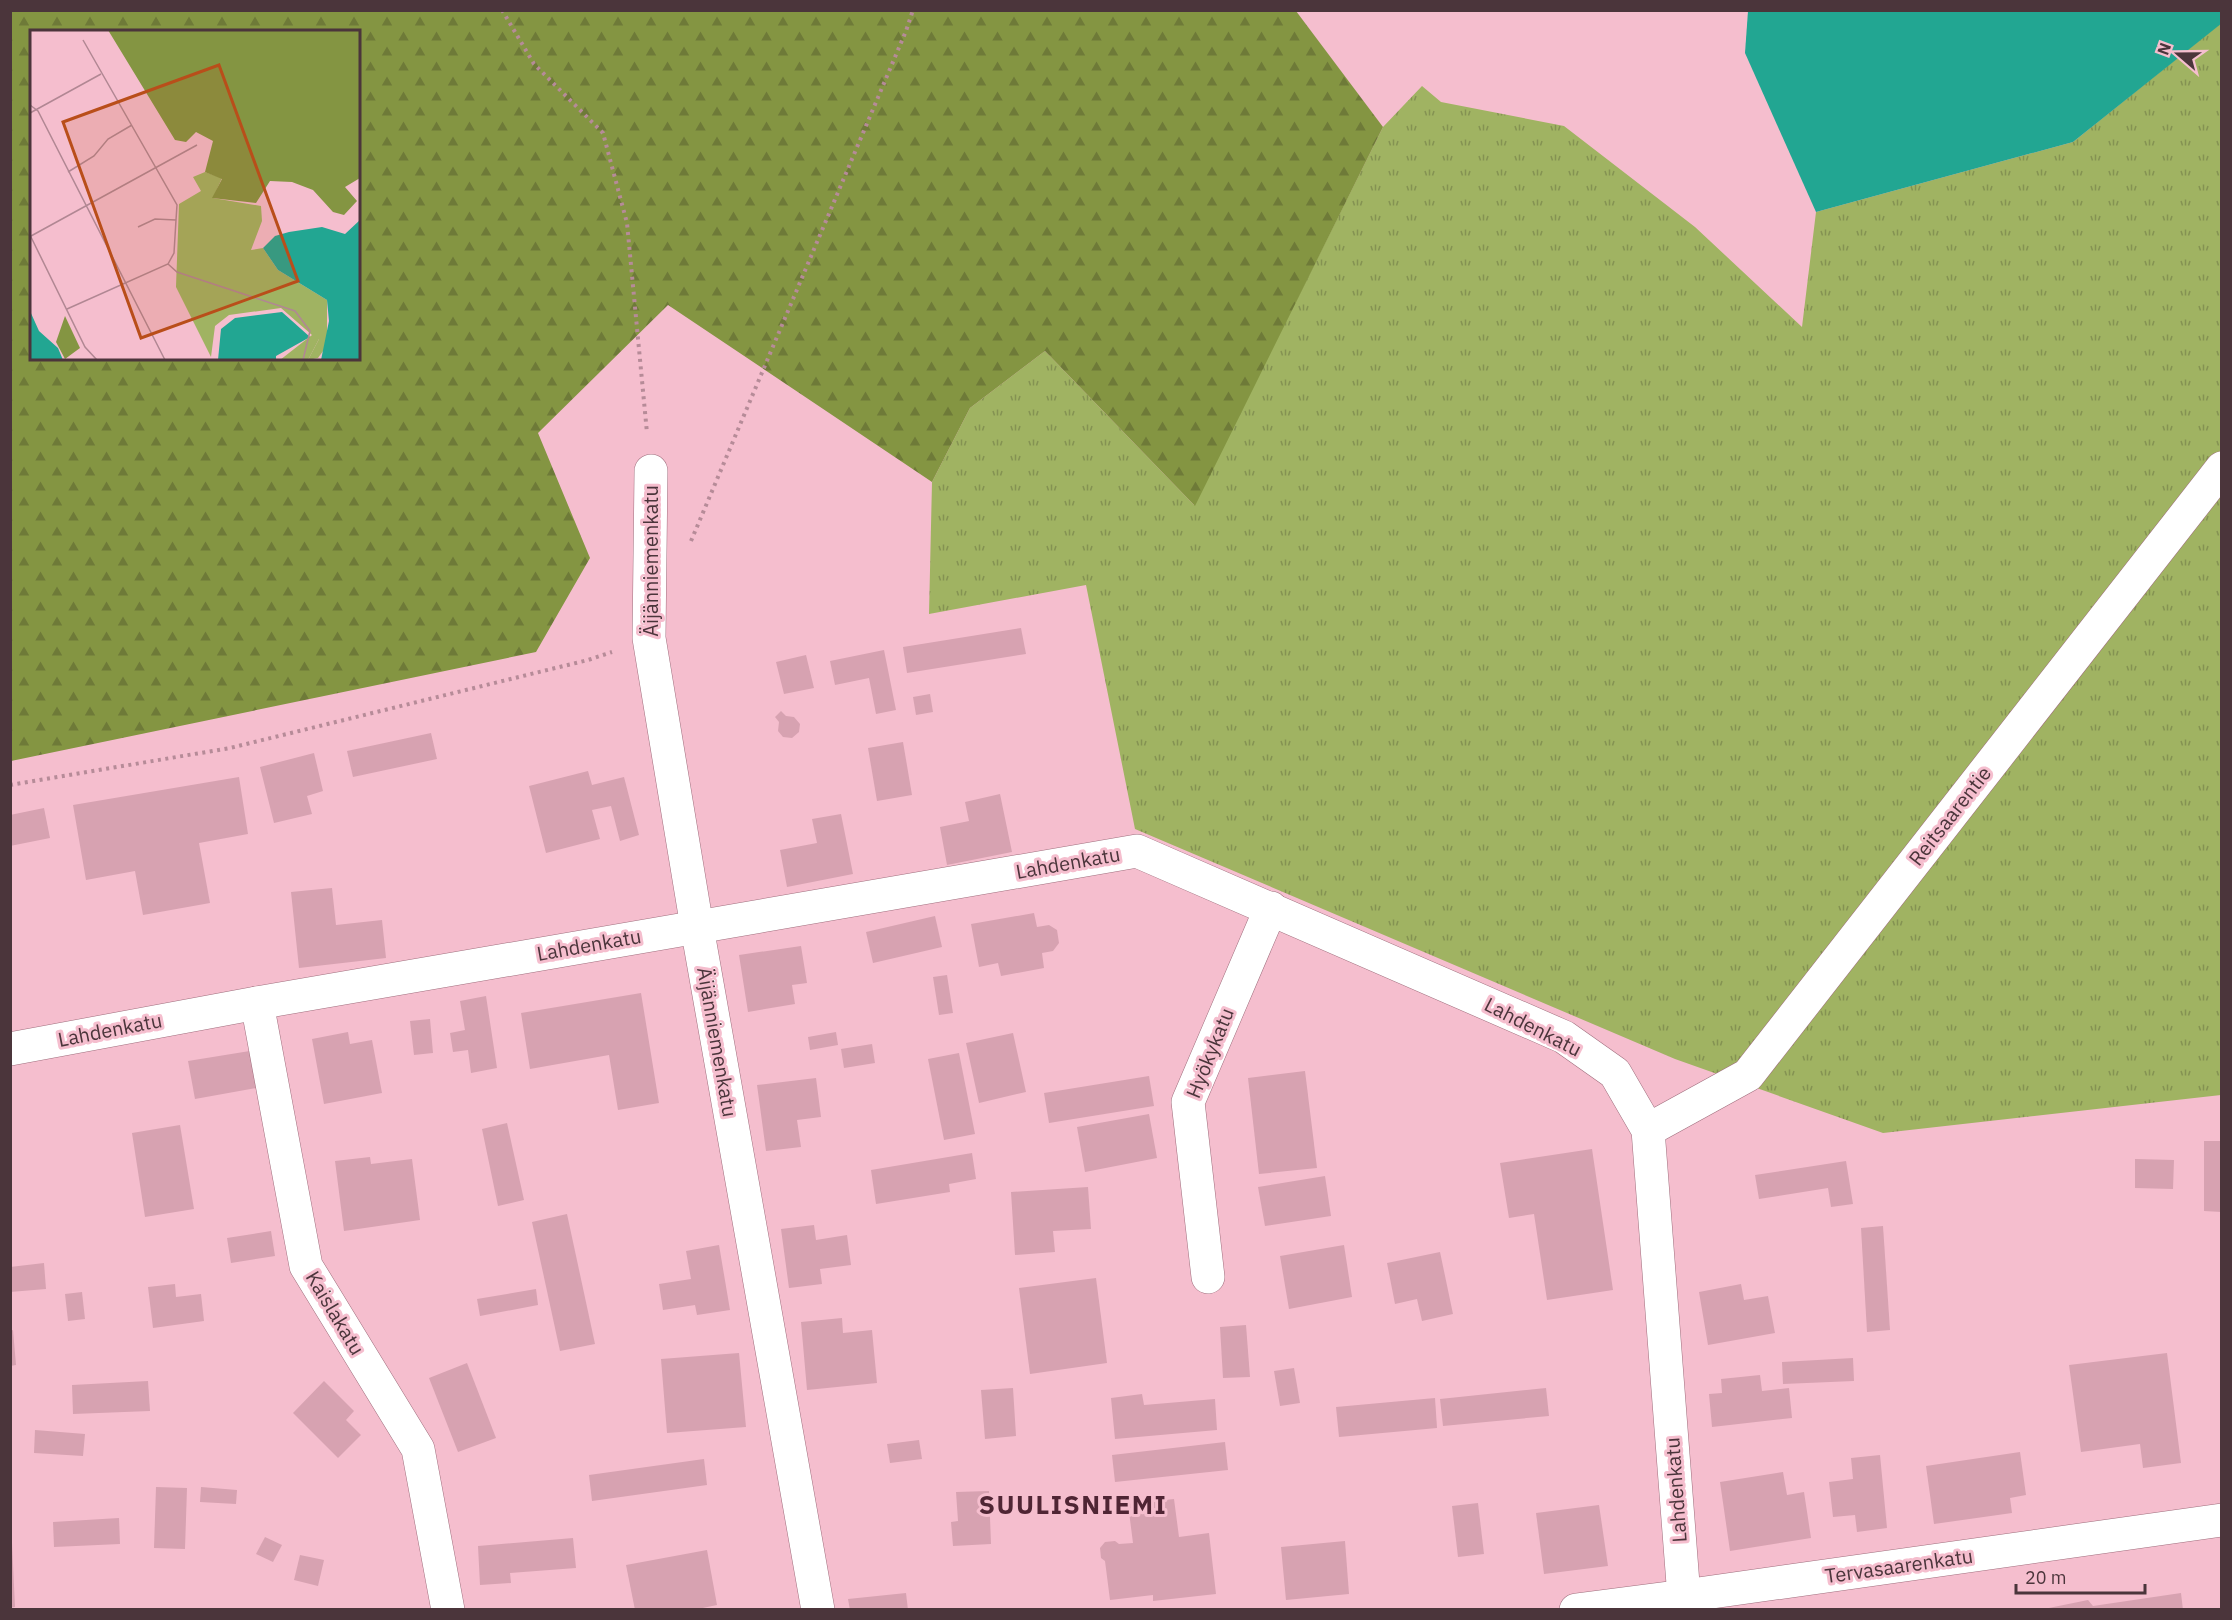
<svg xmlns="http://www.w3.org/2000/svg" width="2232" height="1620" font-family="'IBM Plex Sans',sans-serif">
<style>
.grass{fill:url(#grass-tufts)}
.forest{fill:url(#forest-firs);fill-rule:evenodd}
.water{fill:#22a692}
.building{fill:#d7a2b1}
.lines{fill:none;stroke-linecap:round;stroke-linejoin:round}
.street-casing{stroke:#9f6e7d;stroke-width:34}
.path{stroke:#b68b98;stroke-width:4;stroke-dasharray:3 4.5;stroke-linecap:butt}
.street{stroke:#fff;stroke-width:33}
.labels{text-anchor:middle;stroke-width:6;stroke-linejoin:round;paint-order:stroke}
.street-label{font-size:20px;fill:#4b353b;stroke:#f5bece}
.district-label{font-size:26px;font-weight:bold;letter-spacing:1.5px;fill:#4f2534;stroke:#f5bece}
.inset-road{fill:none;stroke:#b18793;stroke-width:1.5}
.view{fill:#b94e1a;fill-opacity:0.15;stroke:#b94e1a;stroke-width:3}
.inset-edge{fill:none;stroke:#4b353b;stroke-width:3}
</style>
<defs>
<pattern id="grass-tufts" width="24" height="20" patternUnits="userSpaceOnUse" patternTransform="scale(1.5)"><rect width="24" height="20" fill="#a0b362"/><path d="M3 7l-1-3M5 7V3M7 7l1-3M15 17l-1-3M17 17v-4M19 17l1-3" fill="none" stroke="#849252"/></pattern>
<pattern id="forest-firs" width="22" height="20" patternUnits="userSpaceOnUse" patternTransform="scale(1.5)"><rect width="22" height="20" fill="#849542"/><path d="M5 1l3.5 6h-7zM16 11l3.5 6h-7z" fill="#6e7a38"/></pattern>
</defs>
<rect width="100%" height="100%" fill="#f5bece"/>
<polygon class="grass" points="2221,23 2221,1095 1883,1133 1675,1059 1135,829 1086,585 929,614 932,482 970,408 1045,351 1194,505 1383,127 1422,86 1441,102 1564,126 1695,227 1802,327 1816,212 2073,142"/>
<path class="forest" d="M11,10L1296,11L1383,127L1195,506L1045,351L970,408L932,482L668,305L538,433L590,558L536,652L11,761ZM32,32H358V358H32Z"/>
<polygon class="water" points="1748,11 2221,10 2222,23 2073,142 1816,212 1745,53"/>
<g class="building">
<polygon points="1021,628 1026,654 907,673 903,647"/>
<polygon points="884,650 896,710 876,714 869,678 835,685 830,661"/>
<polygon points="806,655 814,688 784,694 776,662"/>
<polygon points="930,694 933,712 916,715 913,697"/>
<polygon points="781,711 786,716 794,717 800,724 799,732 792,738 783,737 778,731 779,722 775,717"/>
<polygon points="431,733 437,759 353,777 347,751"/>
<polygon points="903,742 912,795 877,801 868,748"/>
<polygon points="314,753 323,791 307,796 312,814 274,823 260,767"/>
<polygon points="588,771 592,785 624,777 639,835 620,841 611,806 592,810 600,839 546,853 529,786"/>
<polygon points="239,777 248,834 199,843 210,903 143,915 135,871 86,880 73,805"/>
<polygon points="1000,794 1012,852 947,865 940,827 969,821 965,802"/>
<polygon points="44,808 50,838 10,846 10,815"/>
<polygon points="841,814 853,874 787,887 780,850 817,843 812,819"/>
<polygon points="332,888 336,925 382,920 386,958 299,968 291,892"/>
<polygon points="1034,913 1037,927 1049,925 1057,930 1059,943 1053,951 1042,953 1044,968 1001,976 998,963 979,967 971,924"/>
<polygon points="935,916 942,947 873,963 866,932"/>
<polygon points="801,946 807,983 792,985 795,1004 748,1012 739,955"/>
<polygon points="947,975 953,1013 939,1015 933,977"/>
<polygon points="641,993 659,1103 618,1110 609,1055 530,1069 521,1013"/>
<polygon points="486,996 497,1068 471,1073 468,1050 453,1052 450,1033 465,1030 460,1001"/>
<polygon points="430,1019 433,1053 414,1055 410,1021"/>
<polygon points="348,1032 350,1044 372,1040 382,1093 324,1104 312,1039"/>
<polygon points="836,1032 838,1045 810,1050 808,1037"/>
<polygon points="1013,1033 1026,1092 979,1103 966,1043"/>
<polygon points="872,1044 875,1063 844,1068 841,1049"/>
<polygon points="256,1050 262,1087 195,1099 188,1061"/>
<polygon points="959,1053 975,1134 944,1140 928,1059"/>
<polygon points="1305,1071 1317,1168 1259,1174 1248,1078"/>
<polygon points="1149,1076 1154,1106 1049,1123 1044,1093"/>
<polygon points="816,1078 821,1117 797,1120 801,1147 766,1151 757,1085"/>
<polygon points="1149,1114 1157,1158 1085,1172 1077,1127"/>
<polygon points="507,1123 524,1200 498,1206 482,1129"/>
<polygon points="180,1125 194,1209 145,1217 132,1133"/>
<polygon points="2204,1141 2222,1141 2222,1212 2204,1211"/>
<polygon points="1592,1149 1613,1290 1547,1300 1534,1214 1509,1218 1500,1163"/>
<polygon points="972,1153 976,1179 949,1184 950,1192 876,1204 871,1170"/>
<polygon points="370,1157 371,1164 412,1159 420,1220 344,1231 335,1161"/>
<polygon points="2135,1159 2174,1160 2173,1189 2135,1188"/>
<polygon points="1846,1161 1853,1204 1831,1207 1828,1188 1759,1199 1755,1175"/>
<polygon points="1325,1176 1331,1216 1265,1226 1258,1187"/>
<polygon points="1088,1187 1091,1229 1053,1231 1055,1252 1015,1255 1011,1192"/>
<polygon points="567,1214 595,1344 560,1351 532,1222"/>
<polygon points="814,1225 816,1240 847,1235 851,1265 820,1269 822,1284 789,1288 781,1229"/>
<polygon points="1883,1226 1890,1330 1867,1332 1861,1228"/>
<polygon points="271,1231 275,1256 231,1263 227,1238"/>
<polygon points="719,1245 730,1310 697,1315 695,1305 663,1310 659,1284 691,1279 686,1251"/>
<polygon points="1344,1245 1352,1297 1289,1309 1280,1256"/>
<polygon points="1440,1252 1453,1314 1422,1321 1417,1299 1395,1304 1387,1263"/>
<polygon points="44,1263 46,1289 10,1292 10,1267"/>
<polygon points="1096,1278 1107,1363 1030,1374 1019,1288"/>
<polygon points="175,1284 176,1297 201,1294 204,1321 153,1328 148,1287"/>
<polygon points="1741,1284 1744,1300 1768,1296 1775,1333 1708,1345 1699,1292"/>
<polygon points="536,1289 538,1305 480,1316 477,1299"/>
<polygon points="82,1292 85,1319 68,1321 65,1294"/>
<polygon points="842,1318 843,1333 872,1330 877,1383 807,1390 801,1322"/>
<polygon points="1246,1325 1250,1377 1223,1378 1220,1327"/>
<polygon points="13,1330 16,1365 10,1366 10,1331"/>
<polygon points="739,1353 746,1427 667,1433 661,1359"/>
<polygon points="2167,1353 2181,1463 2143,1468 2140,1444 2081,1452 2069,1365"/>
<polygon points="1853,1358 1854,1381 1783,1384 1782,1362"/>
<polygon points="467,1363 496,1438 458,1452 429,1378"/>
<polygon points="1294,1368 1300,1403 1280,1406 1274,1371"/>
<polygon points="1760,1375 1762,1391 1789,1388 1792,1418 1712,1427 1709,1394 1722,1393 1721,1379"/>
<polygon points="148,1381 150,1411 73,1414 72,1385"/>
<polygon points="324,1381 354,1411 346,1420 361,1435 338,1458 293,1413"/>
<polygon points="1013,1388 1016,1436 985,1439 981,1390"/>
<polygon points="1546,1388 1549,1416 1443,1426 1440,1399"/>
<polygon points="1142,1394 1144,1405 1215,1399 1217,1430 1115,1439 1111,1398"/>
<polygon points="1435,1398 1437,1428 1339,1437 1336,1407"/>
<polygon points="35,1430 85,1434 83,1456 34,1453"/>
<polygon points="919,1440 922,1459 890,1463 887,1444"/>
<polygon points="1225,1442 1228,1470 1115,1482 1112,1455"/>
<polygon points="2020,1452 2026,1495 2010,1498 2012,1513 1934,1524 1926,1466"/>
<polygon points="1880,1455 1887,1528 1857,1532 1855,1515 1833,1517 1829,1482 1853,1479 1851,1458"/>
<polygon points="704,1459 707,1485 592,1501 589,1475"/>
<polygon points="1783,1472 1787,1495 1804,1492 1811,1538 1730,1551 1720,1482"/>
<polygon points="156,1487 187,1488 185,1549 154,1548"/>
<polygon points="201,1487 237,1490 236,1504 200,1502"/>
<polygon points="989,1491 991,1544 953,1546 951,1522 958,1521 956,1492"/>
<polygon points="1174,1499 1179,1537 1209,1533 1216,1594 1153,1601 1153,1595 1110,1600 1105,1561 1101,1558 1100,1548 1105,1542 1115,1541 1119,1544 1133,1543 1128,1504"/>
<polygon points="1478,1503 1484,1554 1458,1557 1452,1506"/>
<polygon points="1599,1505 1608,1566 1544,1574 1536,1513"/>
<polygon points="119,1518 120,1544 54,1547 53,1522"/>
<polygon points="265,1537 282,1545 273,1562 256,1554"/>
<polygon points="573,1538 576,1568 510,1573 511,1583 480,1585 478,1546"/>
<polygon points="1345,1541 1349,1594 1286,1600 1281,1547"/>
<polygon points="10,1543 12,1543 15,1607 10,1608"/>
<polygon points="707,1550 717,1605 693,1610 635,1610 626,1565"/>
<polygon points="300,1555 324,1560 318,1586 294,1580"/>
<polygon points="906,1593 908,1610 850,1610 848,1599"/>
<polygon points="2181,1593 2183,1610 2039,1610 2088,1600 2093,1606"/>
</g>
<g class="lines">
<g class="street-casing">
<g id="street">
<polyline points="651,471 649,638 697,927 818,1610"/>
<polyline points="257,1003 306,1266 418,1449 448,1610"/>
<polyline points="10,1049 257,1003 1137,851 1564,1037 1615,1073 1648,1130 1685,1610"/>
<polyline points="1648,1130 1748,1075 2222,468"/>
<polyline points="1208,1277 1188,1102 1271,908"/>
<polyline points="1576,1610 1684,1596 2222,1520"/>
</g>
</g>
<g class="path">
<polyline points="502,10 534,64 603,133 627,223 647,433"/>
<polyline points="691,541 906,31 913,10"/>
<polyline points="10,785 230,748 588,660 612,652"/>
</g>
<use href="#street" class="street"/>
</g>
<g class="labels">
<g class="street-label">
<text transform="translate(651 561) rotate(-90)" y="7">Äijänniemenkatu</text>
<text transform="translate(1950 816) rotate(-52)" y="7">Reitsaarentie</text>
<text transform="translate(1068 863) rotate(-10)" y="7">Lahdenkatu</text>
<text transform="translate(589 945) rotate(-10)" y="7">Lahdenkatu</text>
<text transform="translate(1533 1027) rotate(27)" y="7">Lahdenkatu</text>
<text transform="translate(110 1030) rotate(-11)" y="7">Lahdenkatu</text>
<text transform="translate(717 1042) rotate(80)" y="7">Äijänniemenkatu</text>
<text transform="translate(1210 1053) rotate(-68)" y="7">Hyökykatu</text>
<text transform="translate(335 1313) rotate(59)" y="7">Kaislakatu</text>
<text transform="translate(1676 1490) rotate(-94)" y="7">Lahdenkatu</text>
<text transform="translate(1899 1566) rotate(-8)" y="7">Tervasaarenkatu</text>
</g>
<g class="district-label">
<text x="1073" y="1514">SUULISNIEMI</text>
</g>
</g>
<g transform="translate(30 30)">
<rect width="330" height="330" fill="#f5bece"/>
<path d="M175,142L192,148L183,168L231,176L232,191L221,220L233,218L248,240L297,270V309H289L278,330H250L282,305L251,278L199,285L185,296L181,327L146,257L149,174L171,161L163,147Z" fill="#a0b362"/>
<path d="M78,0H330V148L315,157L327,171L314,185L303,182L283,160L262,152L240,151L226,173L182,168L192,149L175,142L183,111L166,102L156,112L145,110ZM35,286L50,318L35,329L26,312Z" fill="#849542"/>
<path d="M289,309H297L296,317L288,328L278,330Z" fill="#a0b362"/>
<path d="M330,190V330H291L299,291L297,270L248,240L233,218L245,206L259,202L292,197L315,204ZM0,281L9,301L28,318L33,330H0ZM252,282L280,307L246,326V330H188L191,299L205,288Z" fill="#22a692"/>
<path class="inset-road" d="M0,75L8,81L135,330M0,83L71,44M38,142L64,126L78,109L102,95M108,197L125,189L146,190M0,205L55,317L67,330M1,206L167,115M138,234L147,242L265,281L280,301L273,330M37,279L138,234L144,223L146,190L147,175L53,10"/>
<path class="view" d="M189,35L268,251L111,308L33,92Z"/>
<rect width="330" height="330" class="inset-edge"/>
</g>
<rect width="2232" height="1620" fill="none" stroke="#4b353b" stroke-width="24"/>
<g transform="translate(2178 54) rotate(290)" stroke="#f5bece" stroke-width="4.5" paint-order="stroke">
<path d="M0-4.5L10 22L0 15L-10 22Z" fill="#4b353b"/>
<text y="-9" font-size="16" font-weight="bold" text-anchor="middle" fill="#4b353b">N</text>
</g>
<path d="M2016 1584v9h129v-9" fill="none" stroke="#4b353b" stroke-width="3"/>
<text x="2025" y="1584" font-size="18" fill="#4b353b" stroke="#f5bece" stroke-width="4.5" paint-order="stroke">20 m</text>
</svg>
